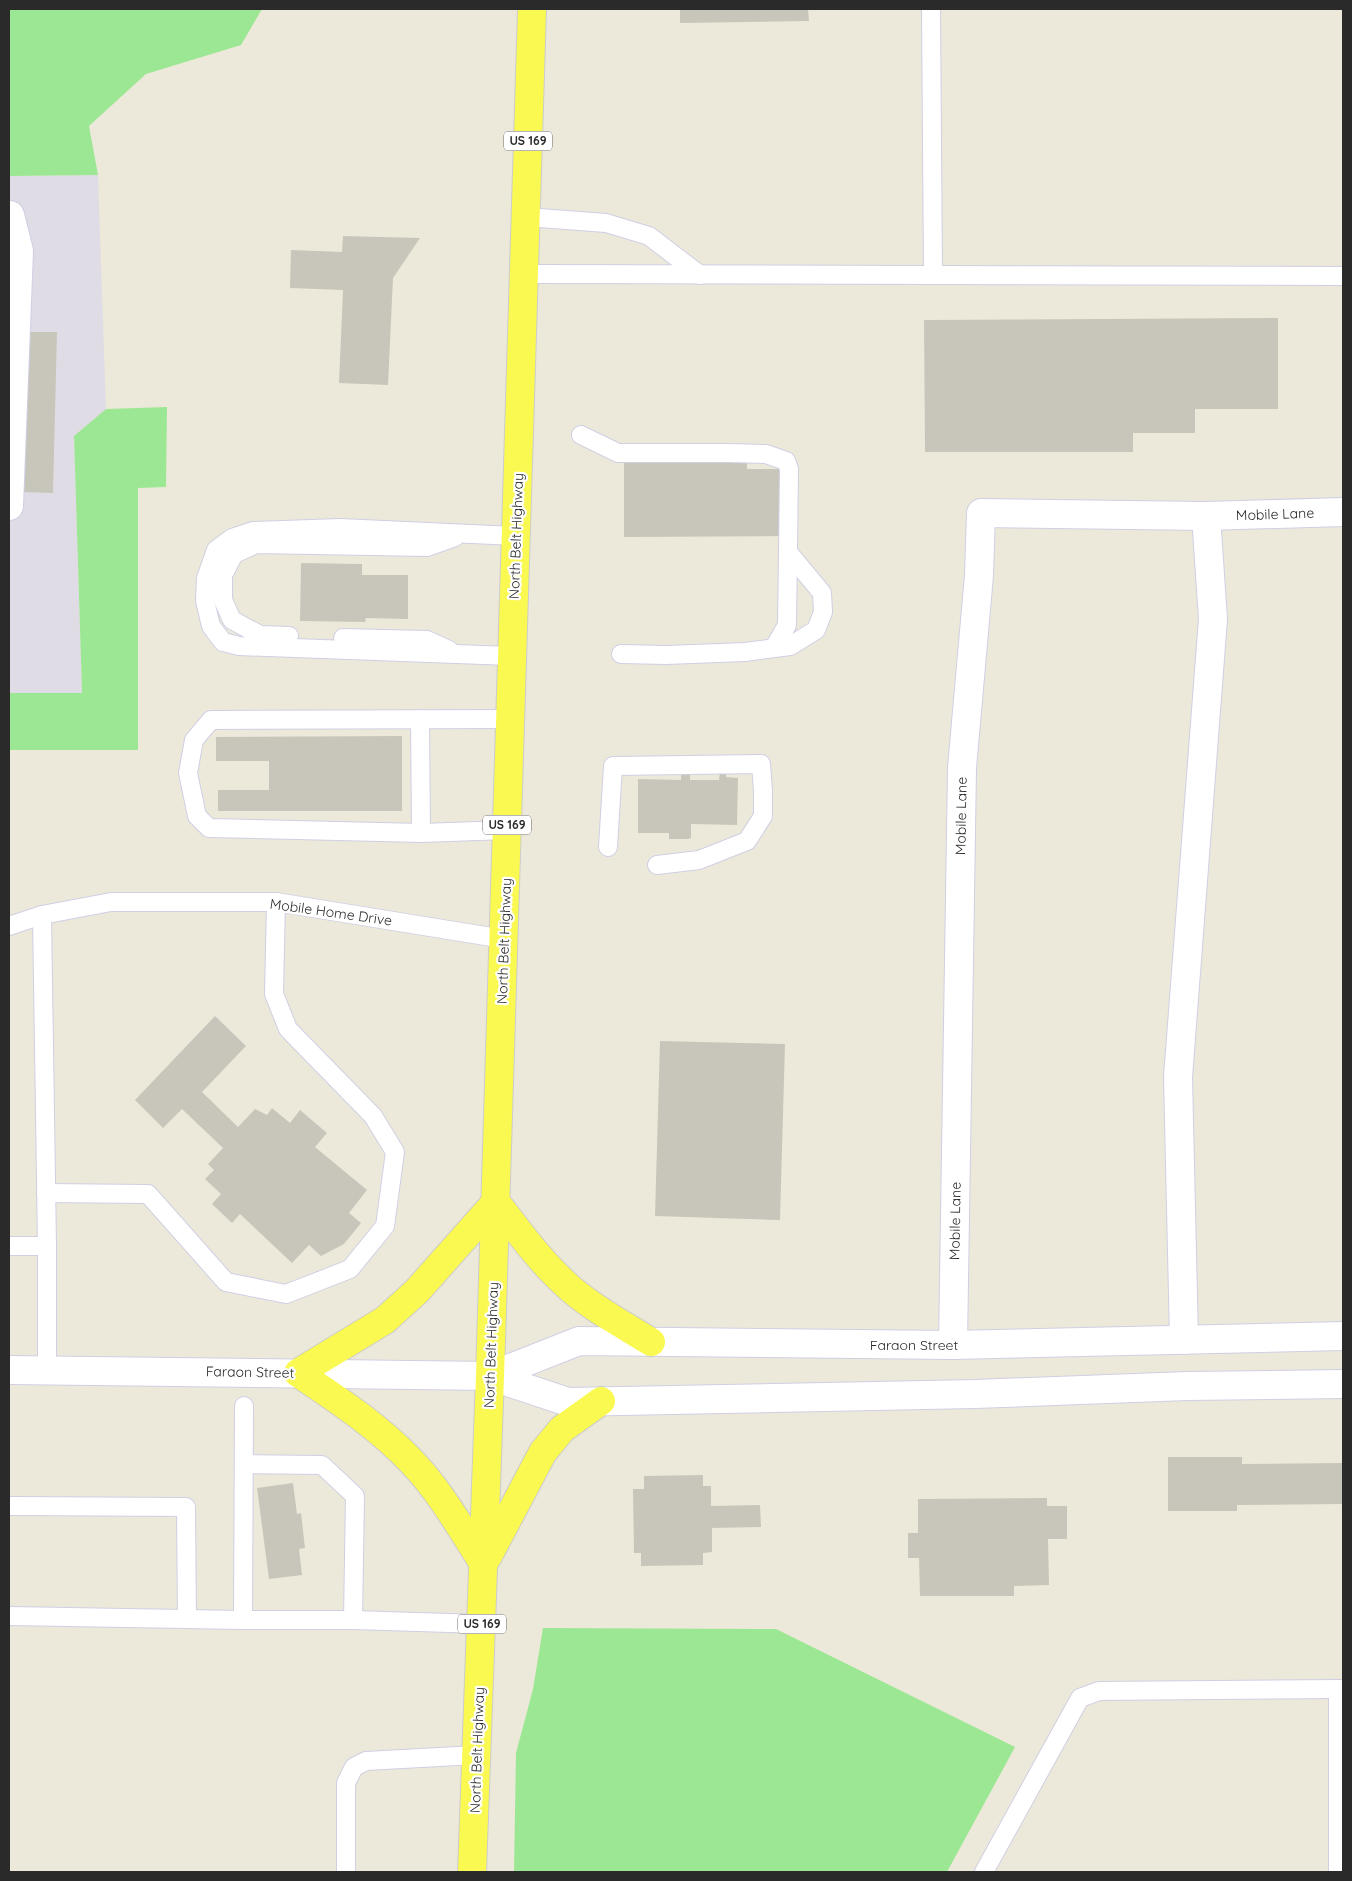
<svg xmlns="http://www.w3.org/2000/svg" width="1352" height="1881" font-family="Quicksand,sans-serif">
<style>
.industrial{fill:#e0dce5}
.green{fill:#9ce793}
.building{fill:#c8c6ba}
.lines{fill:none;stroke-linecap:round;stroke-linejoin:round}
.service-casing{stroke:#d0cfe4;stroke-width:20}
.minor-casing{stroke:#d0cfe4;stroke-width:30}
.secondary-casing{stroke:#d0cfe4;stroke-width:30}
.primary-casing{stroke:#ccc;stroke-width:30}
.service{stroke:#fff;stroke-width:18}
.minor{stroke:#fff;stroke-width:28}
.secondary{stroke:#fff;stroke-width:28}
.primary{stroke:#faf952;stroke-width:28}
.labels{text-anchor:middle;stroke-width:4.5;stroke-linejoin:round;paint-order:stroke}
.shield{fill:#fff;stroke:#6a6a6a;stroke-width:1}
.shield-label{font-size:12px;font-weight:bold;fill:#2a2a2a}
.street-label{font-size:14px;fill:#2a2a2a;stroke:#fff}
</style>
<rect width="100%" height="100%" fill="#ede9da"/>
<polygon class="industrial" points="98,175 106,409 74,436 82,694 9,693 9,176"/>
<g class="green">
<polygon points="9,9 262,9 241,45 146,74 89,126 98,175 9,176"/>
<polygon points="167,407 166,487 138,488 138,750 9,750 9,693 82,693 74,436 106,409"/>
<polygon points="543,1628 776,1629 1015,1747 947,1872 514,1872 516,1753 533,1689"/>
</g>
<g class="building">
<polygon points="680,9 808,9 809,21 680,23"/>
<polygon points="343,236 420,238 393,278 388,385 339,383 343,290 290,288 291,250 342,252"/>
<polygon points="1278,318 1278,409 1195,409 1195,433 1133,433 1133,452 925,452 924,320"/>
<polygon points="27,332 57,332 53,493 22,492"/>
<polygon points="624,457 747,457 747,469 785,469 785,536 624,537"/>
<polygon points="301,563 362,564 362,575 408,575 408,619 366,618 365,622 300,621"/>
<polygon points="402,736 402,811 218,811 218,790 269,790 269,761 216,761 216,737"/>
<polygon points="720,772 726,772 726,777 738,778 737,825 691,824 691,838 688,839 669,839 669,833 638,833 638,779 681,780 681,774 690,775 690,780 719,780"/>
<polygon points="215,1016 246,1046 202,1092 238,1127 255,1109 267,1115 272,1108 290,1123 300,1110 327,1133 315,1147 367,1190 349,1213 361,1223 344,1244 321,1256 309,1245 292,1263 240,1214 232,1223 212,1204 221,1194 205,1179 214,1170 208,1164 223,1148 182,1109 163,1128 135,1100"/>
<polygon points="660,1041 785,1044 780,1220 655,1216"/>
<polygon points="1168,1457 1242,1457 1242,1464 1343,1463 1343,1504 1237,1505 1237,1511 1168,1511"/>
<polygon points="703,1475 703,1486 711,1486 711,1506 760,1505 761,1527 712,1528 712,1552 703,1553 703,1565 641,1566 641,1553 634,1553 633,1489 644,1489 644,1476"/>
<polygon points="293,1483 297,1514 301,1513 305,1548 299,1549 302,1575 269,1579 257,1488"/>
<polygon points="1047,1498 1047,1506 1067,1506 1067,1539 1048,1539 1049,1585 1014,1586 1014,1596 920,1596 919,1558 908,1558 908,1533 918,1533 918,1499"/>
</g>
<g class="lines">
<g class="service-casing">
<g id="service">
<polyline points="931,9 933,275"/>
<polyline points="526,217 606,223 649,236 700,275"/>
<polyline points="524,274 1343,276"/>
<polyline points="581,435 618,453 730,453 766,454 786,461 789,469 788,552 822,593 823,612 816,630 790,646 745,652 666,655 621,654"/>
<polyline points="289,636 260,635 232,620 223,600 223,575 234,554 256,544 427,547 455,537"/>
<polyline points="343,638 427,640 449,650"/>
<polyline points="774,648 787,625 788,552"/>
<polyline points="512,656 239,646 223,642 211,626 205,601 206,578 216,550 232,538 253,531 340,528 516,536"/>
<polyline points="420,719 421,833"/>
<polyline points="507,830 421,833 209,828 197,816 188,773 194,740 211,720 510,719"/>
<polyline points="608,847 613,766 761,764 763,791 763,816 747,841 699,860 657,865"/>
<polyline points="9,926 42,915 111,902 276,902 504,939"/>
<polyline points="46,1193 148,1194 226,1282 286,1294 350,1269 385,1226 395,1152 373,1116 288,1029 274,994 276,902"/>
<polyline points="9,1246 47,1246 42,915"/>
<polyline points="47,1246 47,1370"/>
<polyline points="244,1406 243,1620 353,1620 482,1624"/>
<polyline points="244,1464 322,1465 355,1496 353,1620"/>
<polyline points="9,1506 186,1507 187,1619"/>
<polyline points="9,1616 243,1620"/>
<polyline points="1338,1689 1338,1872"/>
<polyline points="346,1872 346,1783 354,1767 366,1761 476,1755"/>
<polyline points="984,1872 1080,1698 1099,1691 1343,1689"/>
</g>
</g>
<g class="minor-casing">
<g id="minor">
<polyline points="9,215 10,215 19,251 9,506"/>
<polyline points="1184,1340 1178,1077 1213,619 1206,516"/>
<polyline points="953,1345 962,768 979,575 981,513 1206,516 1343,512"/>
</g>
</g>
<g class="secondary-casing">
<g id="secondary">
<polyline points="9,1370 490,1376 568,1402 975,1394 1187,1386 1343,1384"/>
<polyline points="490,1376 579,1341 953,1345 1343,1336"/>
</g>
</g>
<g class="primary-casing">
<g id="primary">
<polyline points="488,1556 543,1452 562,1429 601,1401"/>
<path d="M484,1564C462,1530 440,1491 412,1462C378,1426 338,1400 298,1373L385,1320L417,1291L496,1202C519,1232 542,1264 571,1289C595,1310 624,1325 651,1342"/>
<polyline points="472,1872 490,1376 532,9"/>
</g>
</g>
<use href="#service" class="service"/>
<use href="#minor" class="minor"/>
<use href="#secondary" class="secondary"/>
<use href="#primary" class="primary"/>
</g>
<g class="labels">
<g class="shield">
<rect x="504" y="131.5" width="48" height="19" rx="4"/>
<rect x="483" y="815.5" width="48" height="19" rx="4"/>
<rect x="458" y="1614.5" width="48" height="19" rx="4"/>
</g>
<g class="shield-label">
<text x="528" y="145">US 169</text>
<text x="507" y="829">US 169</text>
<text x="482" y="1628">US 169</text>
</g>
<g class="street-label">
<text transform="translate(1275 514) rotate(-2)" y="5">Mobile Lane</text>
<text transform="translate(516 536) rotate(-88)" y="5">North Belt Highway</text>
<text transform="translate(961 816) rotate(-89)" y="5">Mobile Lane</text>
<text transform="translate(331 912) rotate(8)" y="5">Mobile Home Drive</text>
<text transform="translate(504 941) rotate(-88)" y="5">North Belt Highway</text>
<text transform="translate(955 1221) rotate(-89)" y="5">Mobile Lane</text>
<text transform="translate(491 1345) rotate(-88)" y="5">North Belt Highway</text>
<text x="914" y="1350">Faraon Street</text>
<text transform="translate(250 1372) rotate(1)" y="5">Faraon Street</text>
<text transform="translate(477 1750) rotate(-88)" y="5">North Belt Highway</text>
</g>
</g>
<rect width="1352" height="1881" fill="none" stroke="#2a2a2a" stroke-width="20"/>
</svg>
